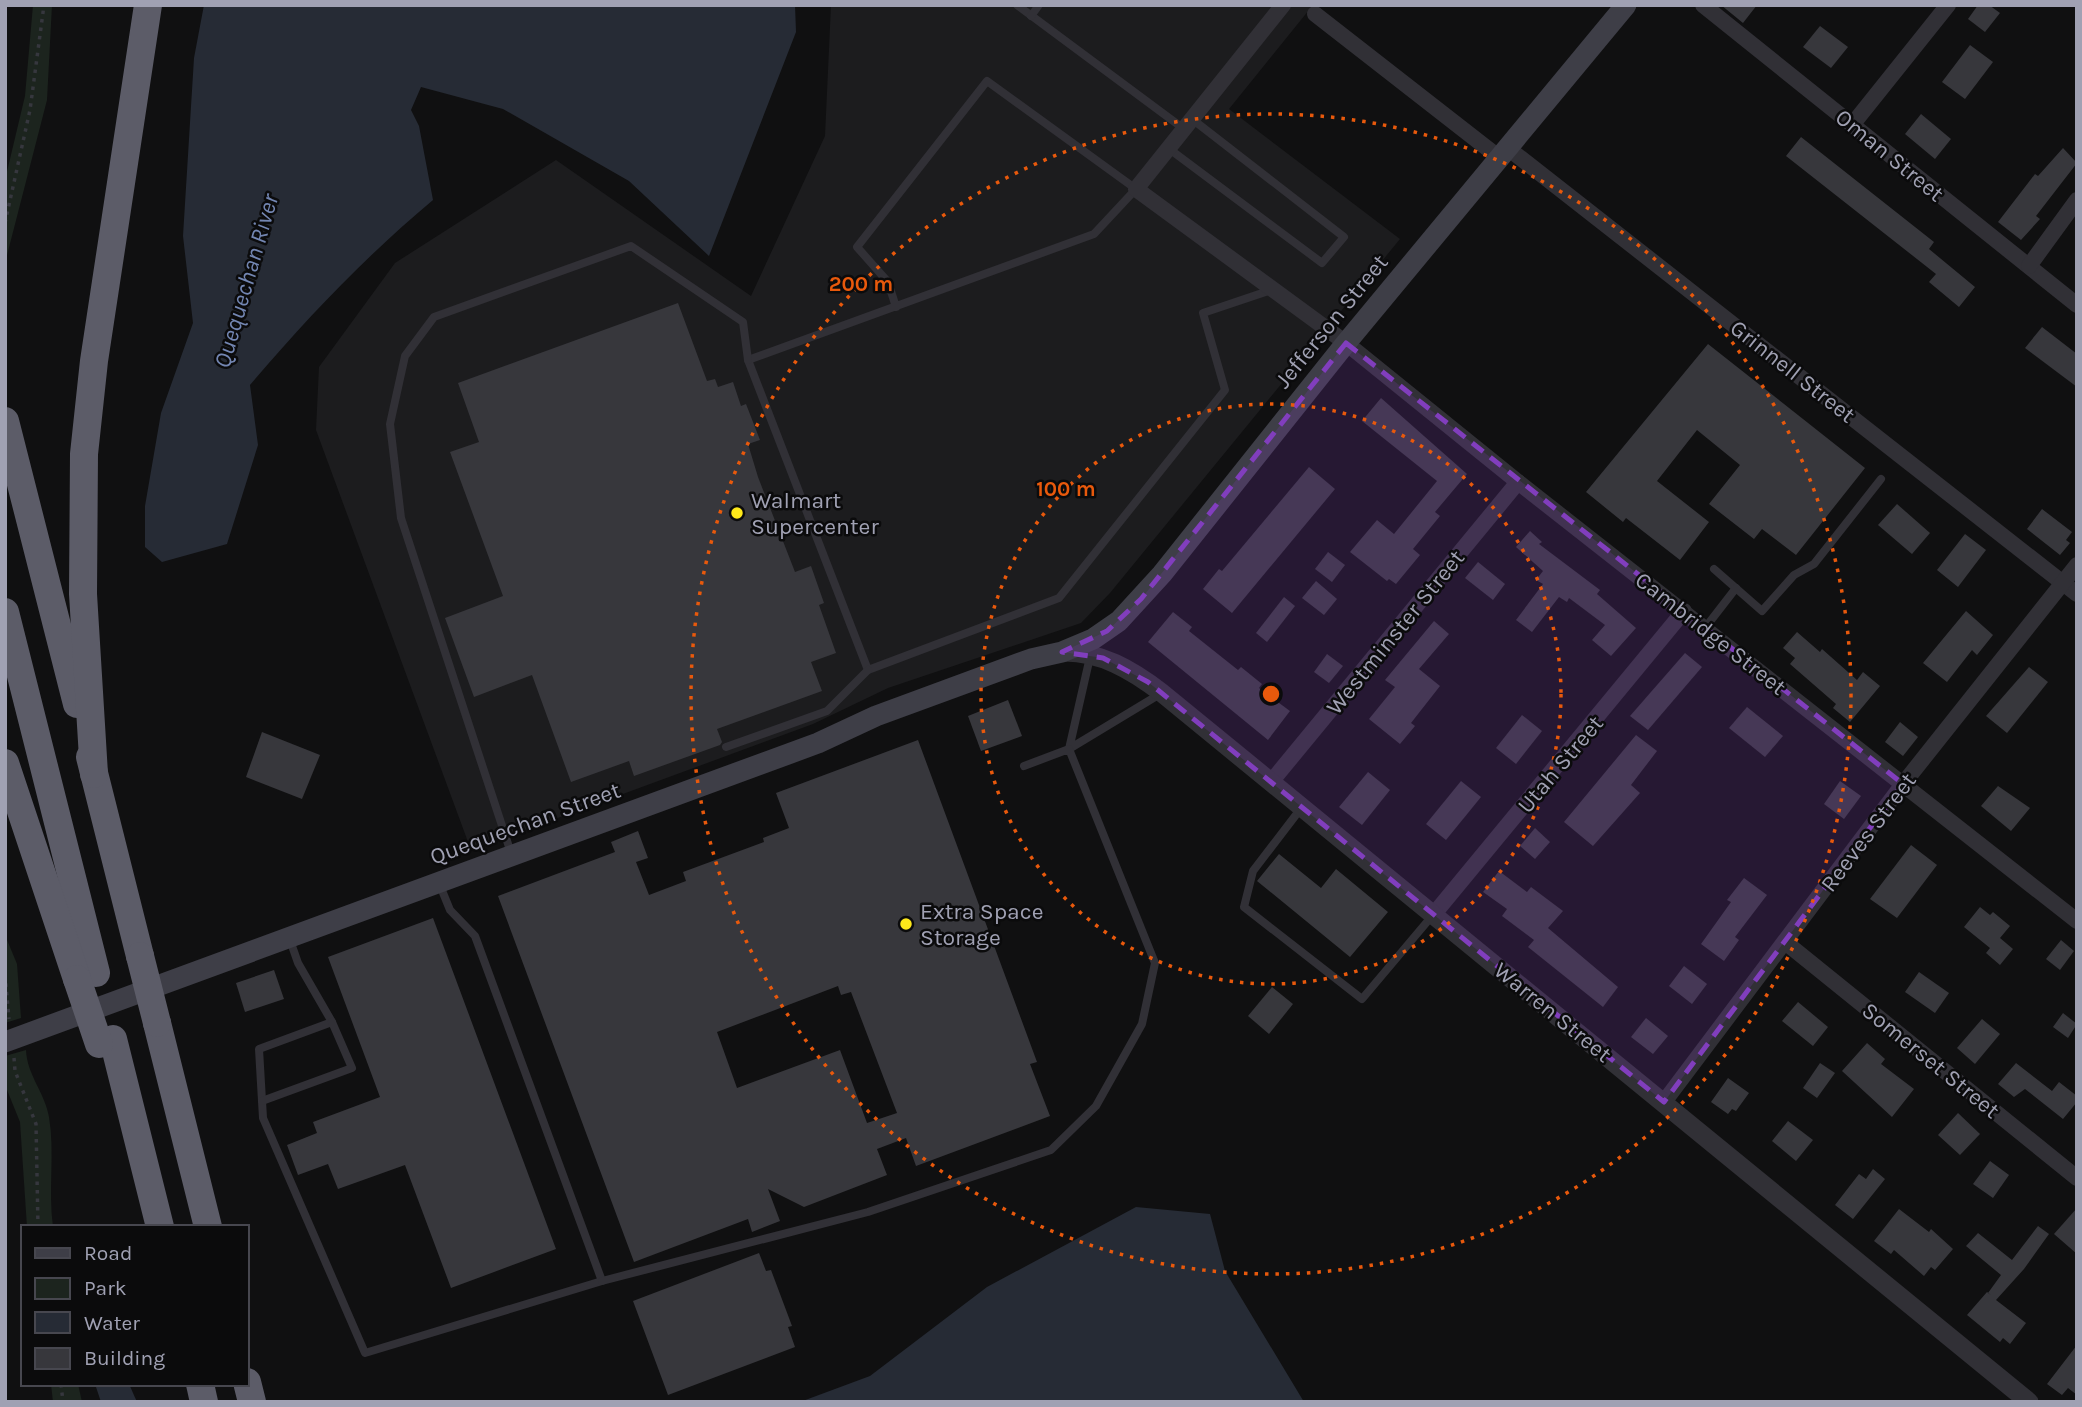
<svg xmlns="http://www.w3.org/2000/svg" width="2082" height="1407" font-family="Karla,sans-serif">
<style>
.built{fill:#1c1c1e}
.green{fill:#1c241e}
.water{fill:#262b35}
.building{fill:#37373c;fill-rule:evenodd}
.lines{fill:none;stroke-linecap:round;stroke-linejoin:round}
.path{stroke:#36373e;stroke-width:3.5;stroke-dasharray:3.5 5;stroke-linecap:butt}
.service{stroke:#313036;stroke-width:8}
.minor{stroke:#313036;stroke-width:16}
.tertiary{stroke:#313036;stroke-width:19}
.secondary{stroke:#3e3e47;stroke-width:21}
.motorway{stroke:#5c5c68;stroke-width:28}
.motorway-bridge{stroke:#5c5c68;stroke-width:28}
.marked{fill:#813ebd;fill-opacity:0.2;stroke:#813ebd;stroke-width:5;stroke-dasharray:14 9;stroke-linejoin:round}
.ring{fill:none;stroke:#e8590c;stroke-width:3.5;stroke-dasharray:3.5 7}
.poi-dot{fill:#fee81a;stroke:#0b0b0c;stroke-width:2.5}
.labels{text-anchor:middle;stroke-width:5;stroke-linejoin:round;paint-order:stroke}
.street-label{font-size:23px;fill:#a0a1b3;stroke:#0b0b0c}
.poi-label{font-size:23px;fill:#a0a1b3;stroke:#0b0b0c;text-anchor:start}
.water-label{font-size:24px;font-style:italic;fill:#7386b2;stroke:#0b0b0c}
.centre{fill:#e8590c;stroke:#0b0b0c;stroke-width:3.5}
.ring-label{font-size:21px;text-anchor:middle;font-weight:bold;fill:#e8590c;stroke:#0b0b0c;stroke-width:5;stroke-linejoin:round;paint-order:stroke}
</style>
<rect width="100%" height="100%" fill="#101011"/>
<polygon class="built" points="831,5 1313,5 1229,109 1400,239 1110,593 1081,623 888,688 813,724 471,850 316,430 319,367 395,263 556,160 751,296 825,136"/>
<g class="green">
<polygon points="33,5 52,5 47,100 5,263 5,180 25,96"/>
<polygon points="5,935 17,964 21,1018 5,1023"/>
<path d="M26,1050C27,1075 45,1093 49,1117C55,1152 48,1190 53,1227H27L20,1122L5,1085V1056Z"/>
<polygon points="51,1384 78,1384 82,1402 53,1402"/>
</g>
<g class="water">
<path d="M204,5H795L796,32L709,256L629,181L503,109L421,87L411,110L419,126L433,200C366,256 307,318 250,385L258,445L227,544L162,562L145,547V506L161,413L193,323L183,236L194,58Z"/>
<polygon points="1136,1207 1210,1214 1225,1271 1304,1402 800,1402 870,1376 987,1287"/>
<polygon points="95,1384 129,1384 137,1402 101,1402"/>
</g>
<g class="building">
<polygon points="1721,5 1757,5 1743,23"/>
<polygon points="1978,5 1989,5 2000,13 1985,32 1968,19"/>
<polygon points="1820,26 1848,47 1831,68 1803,47"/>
<polygon points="1970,45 1993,62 1965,99 1942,82"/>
<polygon points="1921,114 1951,139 1935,159 1905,134"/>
<polygon points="1801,137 1934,242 1929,249 1975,287 1959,307 1929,282 1936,274 1786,156"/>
<polygon points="2063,148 2077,163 2036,216 2040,219 2021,240 1998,222 2035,174 2038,176"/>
<polygon points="678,303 707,381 715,379 718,387 733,382 741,406 746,404 760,440 748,444 758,477 795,572 811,566 824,603 819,605 836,653 811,662 822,691 717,729 722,742 720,745 634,776 629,761 571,782 532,675 474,697 445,618 503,596 450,452 479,442 458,383"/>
<polygon points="2042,327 2077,354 2077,387 2025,348"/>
<polygon points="1708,344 1865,468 1796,555 1762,529 1754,539 1709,504 1740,465 1697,430 1657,481 1709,522 1680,560 1626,518 1623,522 1586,492"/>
<polygon points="1381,398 1467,474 1435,512 1440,516 1413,549 1420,555 1396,584 1389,579 1387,581 1350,552 1377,520 1394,534 1437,481 1362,421"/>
<polygon points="1309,467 1335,489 1232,613 1203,589 1219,569 1222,571"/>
<polygon points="1897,504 1930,533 1912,554 1878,525"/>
<polygon points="2042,509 2072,532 2066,540 2070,543 2060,555 2027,529"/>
<polygon points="1530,531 1542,542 1539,544 1600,590 1597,594 1636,628 1611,656 1592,640 1605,625 1569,598 1567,602 1559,597 1532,632 1516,620 1543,584 1536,580 1543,571 1516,547"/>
<polygon points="1965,534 1986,550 1958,587 1937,570"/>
<polygon points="1328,552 1345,565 1332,582 1315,569"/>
<polygon points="1478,562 1505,584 1493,600 1465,578"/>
<polygon points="1316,581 1337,599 1324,615 1302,598"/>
<polygon points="1284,597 1295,606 1267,642 1256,633"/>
<polygon points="1966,611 1993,635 1977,655 1972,650 1947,682 1923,663"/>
<polygon points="1173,612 1192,627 1189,631 1238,670 1241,667 1262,684 1259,688 1290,711 1268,740 1148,642"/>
<polygon points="1434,621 1449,634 1419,669 1440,686 1411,723 1415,726 1400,744 1369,719 1395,687 1385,680"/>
<polygon points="1797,632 1820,652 1822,649 1857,680 1863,672 1880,686 1850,722 1833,708 1836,704 1790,664 1795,658 1783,648"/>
<polygon points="1685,653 1702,667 1648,730 1630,716"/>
<polygon points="1327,654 1343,666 1329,683 1314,672"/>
<polygon points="2029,667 2048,682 2007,733 1986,716"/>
<polygon points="1008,700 1022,736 981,751 968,716"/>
<polygon points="1747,707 1783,736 1765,757 1729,728"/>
<polygon points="1522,715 1542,731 1516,764 1496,748"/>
<polygon points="1900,722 1918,737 1903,756 1885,742"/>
<polygon points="262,732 320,755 302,799 246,777"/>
<polygon points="1636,735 1657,751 1631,785 1640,793 1593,846 1564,822"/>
<path d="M918,740L1037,1062L1030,1064L1050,1116L916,1166L906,1138L877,1149L887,1175L804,1207L768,1189L780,1221L752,1232L748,1219L634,1262L498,896L615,852L611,842L638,831L648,858L636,862L649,895L686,881L683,872L764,842L763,838L789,828L776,793ZM838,986L841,995L851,992L897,1113L867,1123L840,1050L737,1088L717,1032Z"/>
<polygon points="1368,772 1390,790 1362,825 1339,807"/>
<polygon points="1461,781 1481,797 1446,840 1426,824"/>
<polygon points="1840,781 1861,796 1844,819 1824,804"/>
<polygon points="1998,786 2030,808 2011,831 1981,806"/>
<polygon points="1535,828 1550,842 1535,859 1520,846"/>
<polygon points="1911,845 1937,865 1897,918 1870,899"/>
<polygon points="1279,854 1321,888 1336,869 1388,912 1350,957 1257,881"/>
<polygon points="1499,871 1527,892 1531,887 1563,911 1548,928 1618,987 1603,1007 1528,947 1534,940 1502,916 1507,909 1483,892"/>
<polygon points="1744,878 1767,895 1735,937 1739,940 1724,961 1701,944 1731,902 1727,900"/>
<polygon points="1980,907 1990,915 1993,912 2010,926 2000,938 2013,949 2000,965 1986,953 1990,948 1964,927"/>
<polygon points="433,918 556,1249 451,1288 405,1165 338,1189 328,1164 298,1175 287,1145 317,1133 313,1122 380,1097 328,957"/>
<polygon points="2061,940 2074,951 2060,970 2046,959"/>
<polygon points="1684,966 1707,984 1692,1004 1669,986"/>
<polygon points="274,970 284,999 245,1012 236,983"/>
<polygon points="1919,972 1949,993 1935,1013 1905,992"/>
<polygon points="1272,987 1293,1004 1269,1034 1248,1016"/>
<polygon points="1798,1002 1828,1027 1813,1046 1782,1021"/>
<polygon points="2063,1013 2077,1024 2068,1038 2053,1027"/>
<polygon points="1646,1018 1668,1036 1653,1054 1631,1037"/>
<polygon points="1982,1019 2000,1034 1975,1064 1957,1048"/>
<polygon points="1867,1043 1885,1059 1881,1064 1914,1089 1892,1117 1842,1071"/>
<polygon points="1820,1063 1835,1073 1817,1098 1803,1088"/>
<polygon points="2016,1063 2052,1091 2059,1082 2077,1096 2077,1102 2063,1119 2025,1089 2014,1097 1998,1084"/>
<polygon points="1728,1078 1749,1093 1736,1111 1732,1109 1728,1114 1711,1102"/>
<polygon points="1958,1113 1980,1134 1960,1155 1938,1135"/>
<polygon points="1788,1121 1813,1140 1796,1161 1772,1141"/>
<polygon points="1990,1161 2009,1175 1993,1198 1973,1184"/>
<polygon points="1873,1169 1885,1179 1853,1219 1835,1205 1859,1174 1866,1179"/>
<polygon points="2077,1208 2077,1254 2054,1234"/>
<polygon points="1899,1209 1929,1232 1931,1229 1953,1249 1935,1270 1931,1267 1924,1276 1894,1250 1891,1254 1874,1241"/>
<polygon points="2038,1226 2049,1234 2024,1269 1996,1300 2026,1323 2010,1344 2003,1338 2000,1342 1967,1315 1987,1292 1991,1295 1988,1293 2001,1275 1966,1246 1978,1233 2012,1260"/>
<polygon points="759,1253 766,1271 771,1270 792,1326 788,1327 795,1347 668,1395 633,1301"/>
<polygon points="2077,1345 2077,1395 2068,1388 2062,1395 2047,1384"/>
</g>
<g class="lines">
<g class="path">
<polyline points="5,223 30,110 44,5"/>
<polyline points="5,975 9,1019"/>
<polyline points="14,1058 15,1071 36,1124 38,1227"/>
<polyline points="61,1384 63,1402"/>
</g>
<g class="service">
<polyline points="1017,5 1184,129"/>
<polyline points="1031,16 1039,5"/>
<polyline points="1168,148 1322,263 1344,237 1192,119"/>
<polyline points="896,307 888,282 857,247 987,81 1136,189 1094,234 748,360 868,670 1059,598 1225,390 1203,313 1271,290"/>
<polyline points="1714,569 1762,611 1794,575 1814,564 1881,479"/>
<polyline points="1705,628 1736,588"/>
<polyline points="1090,657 1069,749 1160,694"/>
<polyline points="726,747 827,711 868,670"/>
<polyline points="1302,807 1253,871 1244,907 1362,999 1432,916"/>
<polyline points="511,853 401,518 390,424 405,356 434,317 631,246 743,322 748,360"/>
<polyline points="290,940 298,963 332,1022 259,1049 263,1118 365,1353 602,1281 475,936 450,910 439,883"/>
<polyline points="262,1101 352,1068 332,1022"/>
<polyline points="602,1281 868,1212 1051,1150 1096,1106 1142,1024 1155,963 1069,749 1024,766"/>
</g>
<g class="minor">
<polyline points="1283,5 1136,189 1346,343 1523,486 2077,921"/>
<polyline points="1703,5 2077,305"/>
<polyline points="1315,14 1501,159"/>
<polyline points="1852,125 1948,5"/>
<polyline points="1509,149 2077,594"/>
<polyline points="2029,266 2077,200"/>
<polyline points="1271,782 1518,482"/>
<polyline points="1434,914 1684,611"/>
<polyline points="1785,942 2077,1178"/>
<polyline points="1664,1102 1903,784 2077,565"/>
</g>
<path class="tertiary" d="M1062,652C1100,651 1132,670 1162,693L2029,1402"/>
<polyline class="secondary" points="5,1042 818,743 876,716 1031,659 1062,652 1093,639 1119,621 1162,574 1346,343 1626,5"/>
<g class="motorway">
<polyline points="5,421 77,704"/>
<polyline points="5,612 96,973"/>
<polyline points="90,757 140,956"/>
<polyline points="5,763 77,979"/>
<polyline points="94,774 83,594 84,454 94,361 148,5"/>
<polyline points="157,1023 208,1227"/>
<polyline points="113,1039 160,1227"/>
<polyline points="247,1382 252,1402"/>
<polyline points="200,1384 204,1402"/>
</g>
<g class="motorway-bridge">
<polyline points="140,956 157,1023"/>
<polyline points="77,979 99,1044"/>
</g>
</g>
<path class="marked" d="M1346,343L1903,784L1664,1102L1148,682L1103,658L1062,652L1107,631L1141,599Z"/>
<g class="ring">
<circle cx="1271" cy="694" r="290"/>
<circle cx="1271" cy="694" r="580"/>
</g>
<g class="poi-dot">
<circle cx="737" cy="513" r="7"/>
<circle cx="906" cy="924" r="7"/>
</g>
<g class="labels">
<g class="street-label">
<text transform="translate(1890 155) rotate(39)" y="8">Oman Street</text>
<text transform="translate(1331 321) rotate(-51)" y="8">Jefferson Street</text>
<text transform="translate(1793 371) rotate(38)" y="8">Grinnell Street</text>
<text transform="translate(1395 632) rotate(-51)" y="8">Westminster Street</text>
<text transform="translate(1711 633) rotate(38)" y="8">Cambridge Street</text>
<text transform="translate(1560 764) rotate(-50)" y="8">Utah Street</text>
<text transform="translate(525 823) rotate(-20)" y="8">Quequechan Street</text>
<text transform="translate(1868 832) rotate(-53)" y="8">Reeves Street</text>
<text transform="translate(1553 1012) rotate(39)" y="8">Warren Street</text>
<text transform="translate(1931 1060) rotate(39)" y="8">Somerset Street</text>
</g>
<g class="poi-label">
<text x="751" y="508">Walmart<tspan x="751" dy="26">Supercenter</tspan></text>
<text x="920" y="919">Extra Space<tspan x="920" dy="26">Storage</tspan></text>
</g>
<g class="water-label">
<text transform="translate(246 281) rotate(-74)" y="8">Quequechan River</text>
</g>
</g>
<circle cx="1271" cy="694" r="10" class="centre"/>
<g class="ring-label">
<text x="861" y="291">200 m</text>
<text x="1066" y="496">100 m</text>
</g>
<rect width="2082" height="1407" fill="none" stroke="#a0a1b3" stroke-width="14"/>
<rect x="21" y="1225" width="228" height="161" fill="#0b0b0c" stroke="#47474f" stroke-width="2"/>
<rect x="35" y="1248" width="35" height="10" fill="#3e3e47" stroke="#47474f" stroke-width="2"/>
<text x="84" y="1260" font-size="21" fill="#a0a1b3">Road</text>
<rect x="35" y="1278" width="35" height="21" fill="#1c241e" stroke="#47474f" stroke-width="2"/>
<text x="84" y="1295" font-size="21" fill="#a0a1b3">Park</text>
<rect x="35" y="1312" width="35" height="21" fill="#262b35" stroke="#47474f" stroke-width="2"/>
<text x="84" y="1330" font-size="21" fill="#a0a1b3">Water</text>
<rect x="35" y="1348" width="35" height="21" fill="#37373c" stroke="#47474f" stroke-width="2"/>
<text x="84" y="1365" font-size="21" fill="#a0a1b3">Building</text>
</svg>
